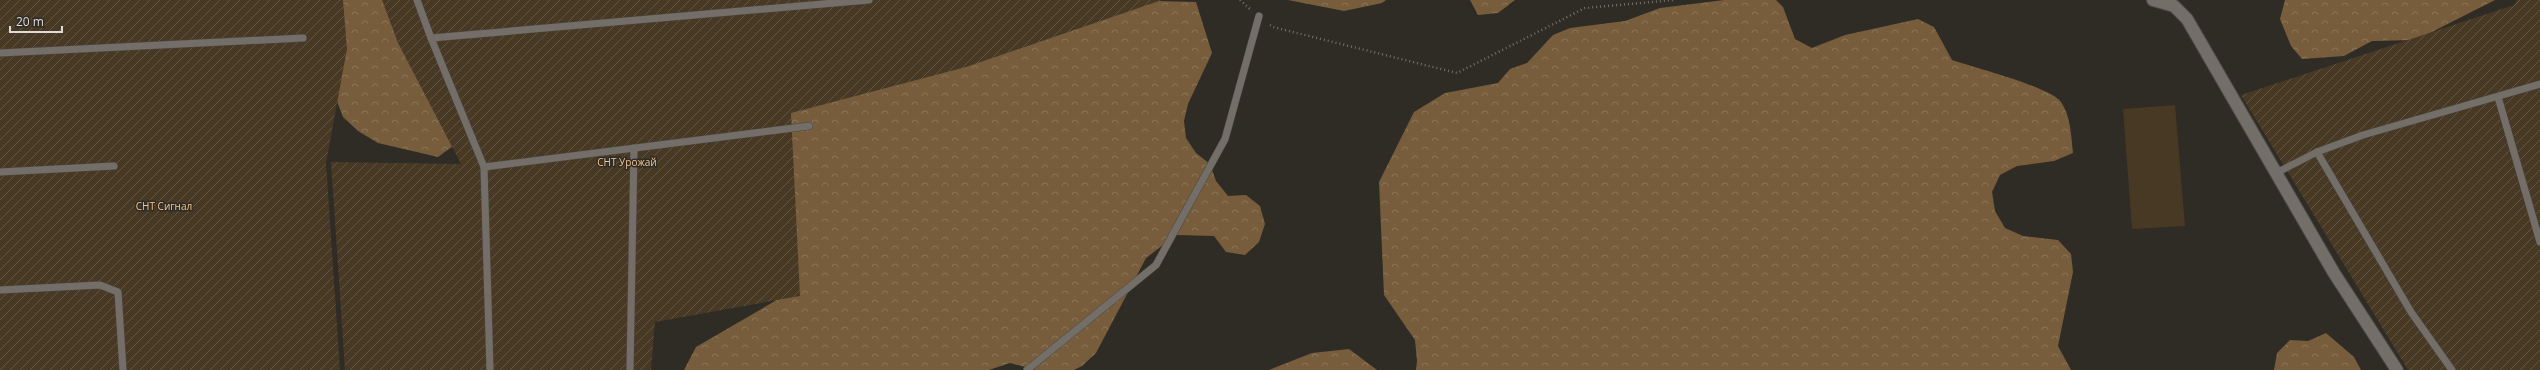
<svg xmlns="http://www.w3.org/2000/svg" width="2540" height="370" font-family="'Open Sans',sans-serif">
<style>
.forest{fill:url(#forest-crowns)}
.garden{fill:url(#garden-furrows)}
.pitch{fill:#483925}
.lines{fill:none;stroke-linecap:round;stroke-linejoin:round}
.service-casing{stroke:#4b4743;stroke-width:8}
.minor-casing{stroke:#4b4743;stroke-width:14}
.path{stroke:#74716b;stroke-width:2.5;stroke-dasharray:1 3;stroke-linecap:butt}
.service{stroke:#736e68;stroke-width:7}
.minor{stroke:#736e68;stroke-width:12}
.labels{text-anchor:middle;stroke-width:3;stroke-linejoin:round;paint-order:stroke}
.park-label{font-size:10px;fill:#f4c78f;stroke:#2f2b25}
</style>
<defs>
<pattern id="forest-crowns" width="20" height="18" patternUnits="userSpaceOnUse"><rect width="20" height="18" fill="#775d3c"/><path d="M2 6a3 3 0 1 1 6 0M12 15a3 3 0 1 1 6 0" fill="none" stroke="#8a7457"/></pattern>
<pattern id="garden-furrows" width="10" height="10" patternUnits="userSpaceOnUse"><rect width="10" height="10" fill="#483925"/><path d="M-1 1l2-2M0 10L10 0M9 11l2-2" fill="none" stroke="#625544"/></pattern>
</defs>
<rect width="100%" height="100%" fill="#2f2b25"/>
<g class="forest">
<polygon points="325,0 396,0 453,146 438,157 378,143 358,131 343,117 332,88"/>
<polygon points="1119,0 1196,2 1212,53 1188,104 1184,121 1186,138 1196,153 1210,164 1216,181 1228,196 1246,195 1260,206 1265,224 1259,242 1245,255 1226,252 1214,236 1176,235 1146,258 1096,353 1082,366 1074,370 1036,370 1010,363 989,370 684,370 696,347 775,301 787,288 781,105"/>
<polygon points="1288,0 1386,0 1382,3 1344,11"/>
<polygon points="1470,0 1515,0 1498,13 1478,15"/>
<path d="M1724,0H1776L1783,7L1795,39L1812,48L1845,35L1918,19L1934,27L1952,60C1972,67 2051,87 2061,102C2071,117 2071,135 2073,153L2054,161L2017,166L2000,175L1992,192L1995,211L2005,228L2023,236L2058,240L2071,254L2073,272L2058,346L2071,370H1416L1417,361L1415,340L1384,295L1379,182L1414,112L1445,93L1498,83L1510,69L1527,63L1553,35L1570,28L1625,21L1660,8Z"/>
<polygon points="2285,0 2495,0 2416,40 2372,41 2344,56 2302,59 2291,46 2280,19"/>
<polygon points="2326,333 2354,357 2361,370 2274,370 2277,353 2290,340 2308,341"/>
<polygon points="1349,349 1377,370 1269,370 1312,353"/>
</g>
<g class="garden">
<polygon points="0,0 343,0 347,49 326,163 340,370 0,370"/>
<polygon points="382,0 1162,0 966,67 791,113 800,296 655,322 651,370 345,370 331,162 461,164 398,43"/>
<polygon points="2517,0 2540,0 2540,370 2408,370 2241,95 2514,5"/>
</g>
<polygon class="pitch" points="2175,105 2185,226 2132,229 2123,109"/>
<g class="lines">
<g class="service-casing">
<g id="service">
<polyline points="417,0 431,38 484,167 490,370"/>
<polyline points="431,38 869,0"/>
<polyline points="0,53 303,38"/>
<polyline points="2498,97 2540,242"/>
<polyline points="2317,152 2411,312 2452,370"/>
<polyline points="484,167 809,126"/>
<polyline points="0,172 114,166"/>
<polyline points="2276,173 2317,152 2363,135 2540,84"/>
<polyline points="0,290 100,285 118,292 123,370"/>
<polyline points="630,370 634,148"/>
<polyline points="1027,370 1156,265 1225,139 1259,16"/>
</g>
</g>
<g class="minor-casing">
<polyline id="minor" points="2153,0 2174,6 2187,19 2334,273 2397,370"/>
</g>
<g class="path">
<polyline points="1240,0 1250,9"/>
<polyline points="1270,25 1273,27 1457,73 1585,8 1674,0"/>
</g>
<use href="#service" class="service"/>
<use href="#minor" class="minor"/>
</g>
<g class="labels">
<g class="park-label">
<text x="627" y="166">СНТ Урожай</text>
<text x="164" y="210">СНТ Сигнал</text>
</g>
</g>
<path d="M10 26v6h52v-6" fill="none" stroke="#dfdcd8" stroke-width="2"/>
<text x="16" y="26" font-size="12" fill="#dfdcd8" stroke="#2f2b25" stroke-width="3" paint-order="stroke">20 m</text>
</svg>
